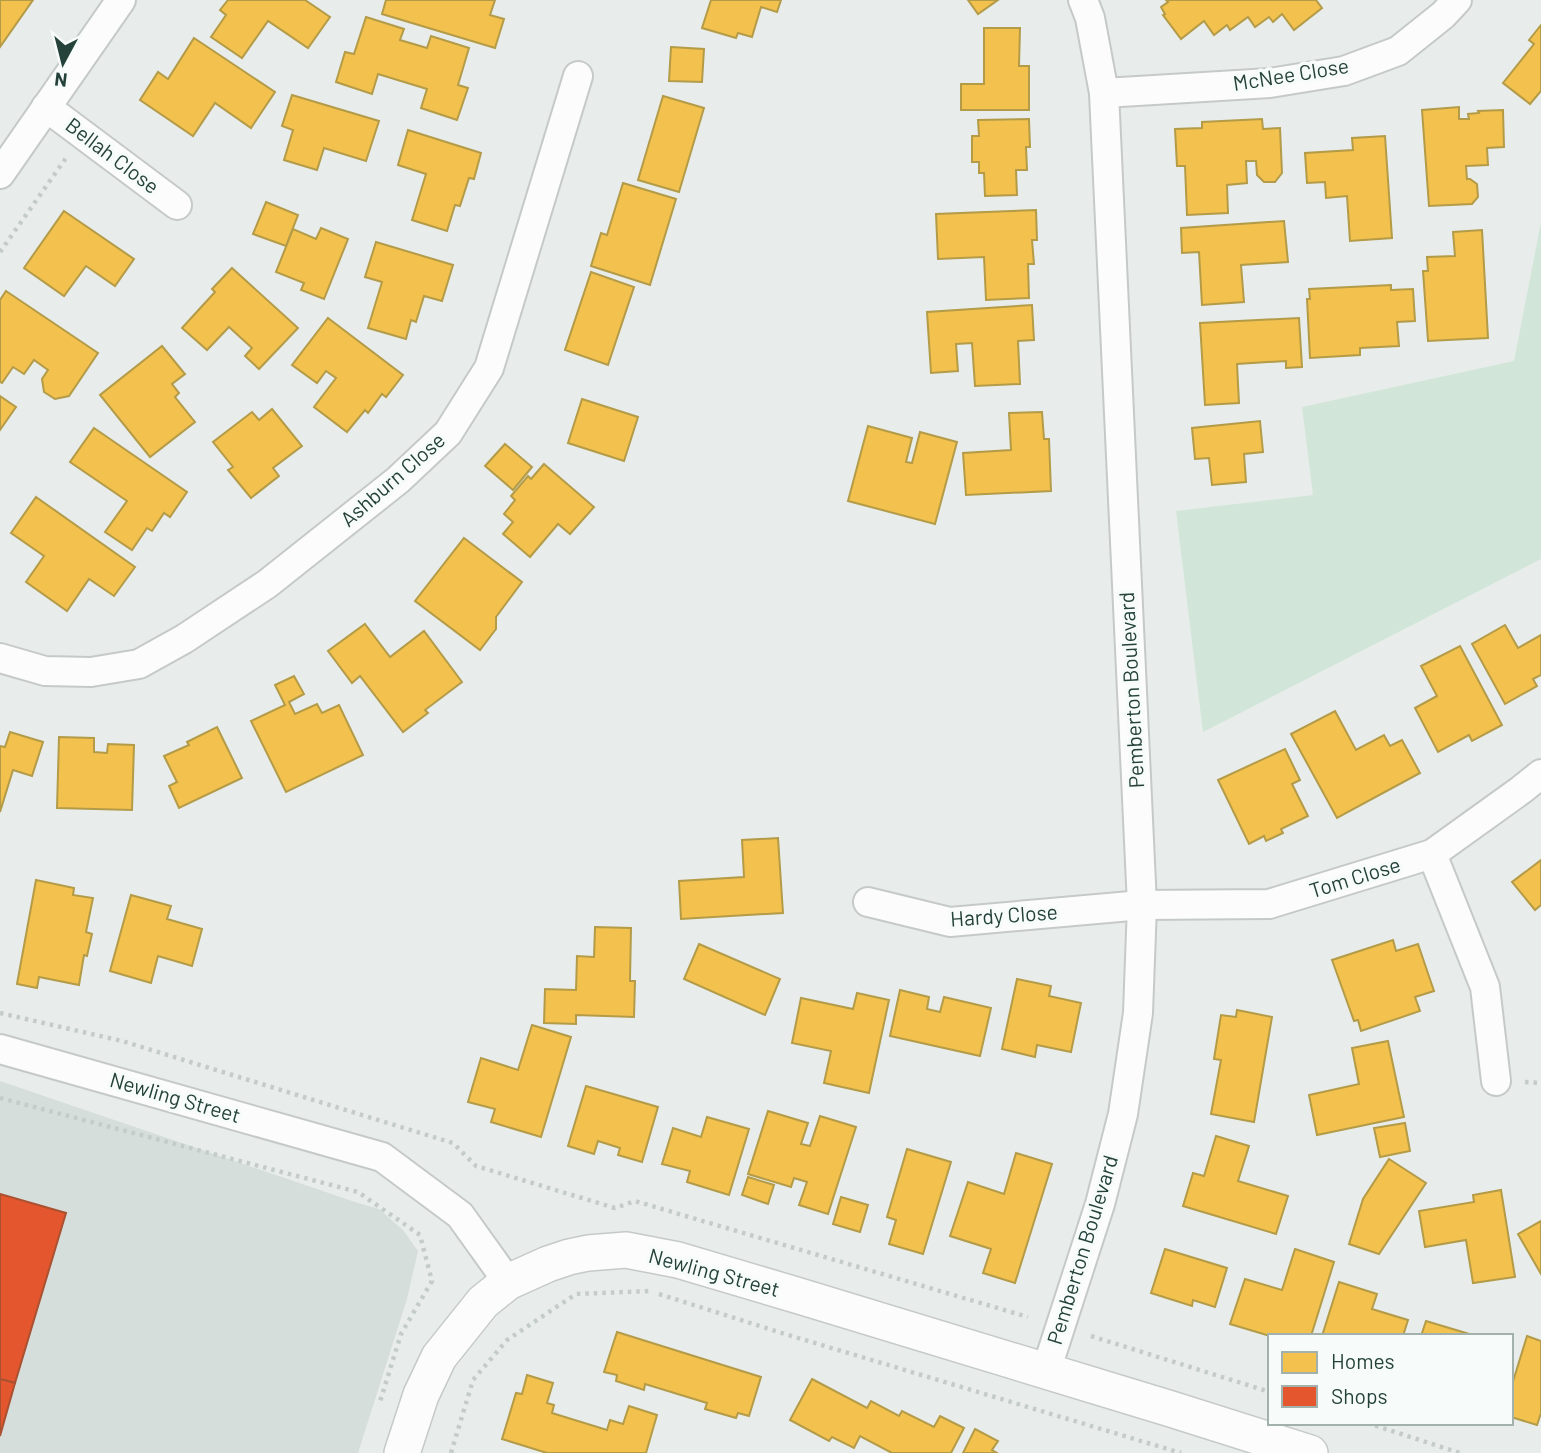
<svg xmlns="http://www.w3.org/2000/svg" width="1541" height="1453" font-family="Barlow,sans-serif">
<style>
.built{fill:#d6dedb}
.green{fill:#d1e6d8}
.homes{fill:#f2c14e;stroke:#b49b48;stroke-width:2}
.shops{fill:#e4572e;stroke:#aa5132;stroke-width:2}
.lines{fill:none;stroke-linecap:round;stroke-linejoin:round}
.minor-casing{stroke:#c5cac8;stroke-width:32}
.tertiary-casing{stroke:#c5cac8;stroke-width:38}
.path{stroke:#c3ccca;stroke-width:4.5;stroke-dasharray:3.5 5;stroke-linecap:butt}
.minor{stroke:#fcfcfc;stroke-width:28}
.tertiary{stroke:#fcfcfc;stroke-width:35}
.labels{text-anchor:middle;stroke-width:7;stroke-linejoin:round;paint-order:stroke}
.street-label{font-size:21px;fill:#24423a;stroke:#f7fbf9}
</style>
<rect width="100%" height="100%" fill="#e8edeb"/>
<polygon class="built" points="0,1081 355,1202 379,1209 403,1230 418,1251 407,1299 358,1453 0,1453"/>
<polygon class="green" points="1541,222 1541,559 1203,732 1176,511 1313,495 1302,407 1514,361"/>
<g class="homes">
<polygon points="0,0 33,0 0,47"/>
<polygon points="228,0 305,0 330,17 308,48 268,21 242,58 211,37 226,15 220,10"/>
<polygon points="386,0 495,0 490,15 504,19 495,48 382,14"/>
<polygon points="711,0 781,0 777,12 761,7 752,37 738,33 736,38 702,28"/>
<polygon points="968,0 998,0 978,14"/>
<polygon points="1166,0 1316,0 1322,8 1294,30 1282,14 1273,22 1269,17 1255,27 1248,17 1230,30 1227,25 1214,35 1204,21 1181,39 1163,15 1165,14 1161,7 1168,2"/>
<polygon points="366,17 404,29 400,40 427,48 431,36 469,48 458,85 468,88 457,120 421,108 427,89 378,74 372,94 336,82 345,52 354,54"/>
<polygon points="1541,25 1541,91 1530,104 1503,83 1534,44 1529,40"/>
<polygon points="984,28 1020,28 1019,66 1029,66 1029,110 961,110 961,84 984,84"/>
<polygon points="194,38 275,92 251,128 215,103 193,136 140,100 158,72 168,79"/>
<polygon points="671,47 704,49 702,82 669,81"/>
<polygon points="292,95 379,121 366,161 324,148 317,170 284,160 293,130 282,126"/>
<polygon points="663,96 704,108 679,192 638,180"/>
<polygon points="1459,107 1459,119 1469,119 1468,114 1479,113 1478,111 1503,110 1504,147 1487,148 1488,165 1466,166 1467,179 1470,179 1477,184 1478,197 1472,204 1429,206 1422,110"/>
<polygon points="1029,119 1030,147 1026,147 1027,170 1016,170 1017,195 985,196 984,173 979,173 979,162 972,162 972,136 979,136 978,120"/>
<polygon points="1262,119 1263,129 1280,128 1282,173 1275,182 1264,182 1257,175 1256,161 1246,161 1247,183 1227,185 1228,213 1187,215 1185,166 1177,166 1175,129 1202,128 1202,122"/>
<polygon points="408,130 481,153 474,179 469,178 460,206 455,205 447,231 412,220 426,174 398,165"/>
<polygon points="1385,136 1392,238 1350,241 1347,196 1326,198 1325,182 1307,183 1305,153 1353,150 1352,138"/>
<polygon points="623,183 676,199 650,285 591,266 601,233 607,235"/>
<polygon points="266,202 298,215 286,246 253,234"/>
<polygon points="1036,210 1037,240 1032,240 1034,264 1028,264 1029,298 986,300 984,257 938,259 936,214"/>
<polygon points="64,211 134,259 115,286 86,266 64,296 24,268"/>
<polygon points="1284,221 1288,262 1241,265 1244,302 1202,305 1199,252 1182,253 1181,228"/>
<polygon points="321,228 348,239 324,299 301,290 304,283 276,272 293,229 316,239"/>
<polygon points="1482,230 1488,338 1428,341 1423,271 1428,271 1427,257 1455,256 1453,232"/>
<polygon points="376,242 453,265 442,301 424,296 416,322 411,320 406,339 368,328 382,282 365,277"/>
<polygon points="232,268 298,328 259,369 245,356 252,348 229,327 207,350 182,328 215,292 212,289"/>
<polygon points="591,272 634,287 608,365 565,350"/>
<polygon points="1391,285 1391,290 1413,289 1415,321 1397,322 1399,346 1360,348 1360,355 1310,358 1307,299 1310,299 1309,289"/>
<polygon points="6,291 98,353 69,396 55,399 44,392 42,379 48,370 34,360 24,374 13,367 2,383 0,382 0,300"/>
<polygon points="1032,305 1034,340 1018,341 1020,384 975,386 972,343 956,344 958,371 931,373 927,312"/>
<polygon points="328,318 403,375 386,397 382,394 368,413 365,410 347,432 314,407 336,378 326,371 317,383 292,365"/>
<polygon points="1299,318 1302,367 1286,368 1286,361 1237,364 1239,403 1205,405 1200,323"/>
<polygon points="162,346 185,374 172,384 179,393 175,397 195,422 150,457 100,395"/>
<polygon points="0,396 16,407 0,430"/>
<polygon points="582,399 638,417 624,461 568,443"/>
<polygon points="272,409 302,446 273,468 279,476 251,498 228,470 233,467 213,442 252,412 259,420"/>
<polygon points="1042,412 1044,439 1049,439 1051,491 966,495 963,453 1011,450 1009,413"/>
<polygon points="1260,421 1263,452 1244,454 1246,482 1212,485 1209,458 1195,459 1192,428"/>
<polygon points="868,426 912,438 906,462 912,463 920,432 957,442 935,524 848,501"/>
<polygon points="94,428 187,492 170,517 164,513 152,531 147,528 132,550 105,532 127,501 70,462"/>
<polygon points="505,444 532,467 513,490 485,466"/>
<polygon points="544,464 594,507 570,534 558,524 530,557 503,534 513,522 504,514 515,500 511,496 528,476 531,479"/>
<polygon points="36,497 135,567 114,596 89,579 67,611 26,582 44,556 11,533"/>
<polygon points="464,538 522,582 496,617 496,629 480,650 415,601"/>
<polygon points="365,624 390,657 424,631 462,682 425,710 428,713 403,732 360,676 352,683 328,651"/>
<polygon points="1505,625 1518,648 1541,635 1541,675 1533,679 1537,686 1505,704 1472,644"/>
<polygon points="1460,646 1502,725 1472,741 1469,735 1438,752 1415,708 1437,696 1421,666"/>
<polygon points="294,676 304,694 289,702 295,714 317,704 322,713 339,705 363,755 286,792 251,721 285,705 275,685"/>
<polygon points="1335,711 1356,750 1384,735 1390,746 1402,740 1420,773 1337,818 1291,734"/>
<polygon points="217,727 242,778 179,808 169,786 177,782 164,756 189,745 187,742"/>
<polygon points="10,732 43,742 32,776 13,770 0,812 0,746 5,747"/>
<polygon points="59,737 94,738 94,752 107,753 108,744 134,745 132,810 57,808"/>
<polygon points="1285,749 1300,780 1292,784 1308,816 1281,829 1283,833 1266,841 1264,836 1249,844 1218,780"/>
<polygon points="778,838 783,913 681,919 679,881 744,877 742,840"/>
<polygon points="1541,860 1541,905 1535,910 1512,882"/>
<polygon points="36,880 74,888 73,895 93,898 86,932 92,934 87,956 84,955 79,985 39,977 37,988 17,984"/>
<polygon points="131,895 171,906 167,919 202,929 192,966 158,956 151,983 110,971"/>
<polygon points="595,927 631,928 630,981 635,981 634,1017 576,1015 576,1024 544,1023 545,989 576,990 577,956 594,957"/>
<polygon points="1393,940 1396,951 1418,944 1434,991 1415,997 1420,1011 1361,1031 1358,1020 1354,1021 1332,960"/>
<polygon points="699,944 780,979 765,1015 684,979"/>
<polygon points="1017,979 1051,986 1049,996 1081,1003 1071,1052 1037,1045 1035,1057 1002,1049"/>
<polygon points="900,990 929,997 927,1009 940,1012 944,997 991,1008 980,1056 890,1036"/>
<polygon points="857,993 889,1000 869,1093 824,1083 831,1051 792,1043 801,998 853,1009"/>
<polygon points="1237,1010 1272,1017 1254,1122 1211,1114 1221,1060 1214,1059 1221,1015 1236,1017"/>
<polygon points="532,1025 571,1037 541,1137 491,1122 495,1109 468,1102 481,1058 518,1070"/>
<polygon points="1388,1041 1404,1117 1317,1135 1309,1095 1359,1084 1352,1048"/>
<polygon points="586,1086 658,1107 642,1162 618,1155 620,1148 598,1141 594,1154 568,1146"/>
<polygon points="768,1111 808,1123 801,1144 810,1146 820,1116 856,1127 828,1214 799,1205 807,1182 794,1178 791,1187 748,1174"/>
<polygon points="707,1117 749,1129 729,1195 687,1182 690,1171 662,1164 673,1128 701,1137"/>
<polygon points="1405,1123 1410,1151 1380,1157 1374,1128"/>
<polygon points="1216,1136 1249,1146 1238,1181 1288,1196 1276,1234 1183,1206 1193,1173 1204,1176"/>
<polygon points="907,1149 951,1162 923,1254 889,1244 896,1220 887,1217"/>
<polygon points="1016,1153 1052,1164 1015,1283 983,1273 991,1249 950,1236 968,1182 1004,1194"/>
<polygon points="1389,1159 1426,1183 1379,1254 1349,1244 1363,1199"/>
<polygon points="748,1177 774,1185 768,1204 742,1195"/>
<polygon points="1501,1190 1515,1277 1473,1283 1466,1240 1425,1247 1419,1211 1474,1202 1473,1195"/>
<polygon points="841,1197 868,1205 860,1232 833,1224"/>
<polygon points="1541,1221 1541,1274 1518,1234"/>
<polygon points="1165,1249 1227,1268 1215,1307 1193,1300 1192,1306 1151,1293"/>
<polygon points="1295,1249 1334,1262 1311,1336 1270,1336 1230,1324 1245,1279 1282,1290"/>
<polygon points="1339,1282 1377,1294 1372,1309 1408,1320 1403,1336 1322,1336"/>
<polygon points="1426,1321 1476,1336 1421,1336"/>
<polygon points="617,1332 761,1377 749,1416 738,1413 736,1418 705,1409 707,1403 645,1384 644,1390 616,1381 617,1375 604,1372"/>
<polygon points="1527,1336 1541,1341 1541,1413 1537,1425 1511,1417 1511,1388"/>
<polygon points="527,1375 553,1383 547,1403 554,1405 552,1413 607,1430 610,1420 623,1424 629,1406 657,1415 646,1453 547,1453 502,1439 516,1393 522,1394"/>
<polygon points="812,1379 867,1408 871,1401 899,1416 902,1411 934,1427 940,1416 964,1428 951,1453 892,1453 860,1436 854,1448 832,1437 829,1441 790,1420"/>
<polygon points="975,1429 998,1441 992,1450 997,1453 963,1453"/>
</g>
<g class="shops">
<polygon points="0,1194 66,1213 15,1383 0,1379"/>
<polygon points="0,1379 15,1383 0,1436"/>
</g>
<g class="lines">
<g class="minor-casing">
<g id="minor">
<polyline points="1104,93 1270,83 1344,71 1398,51 1443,15 1457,0"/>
<polyline points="46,107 177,205"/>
<polyline points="0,174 121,0"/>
<polyline points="0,658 45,671 91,672 139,664 184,639 267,584 398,480 448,433 489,368 578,76"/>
<polyline points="1432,854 1485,987 1496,1081"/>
<polyline points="868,902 950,922 1142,905 1269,904 1432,854 1521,790 1541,774"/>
<polyline points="0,1049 382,1157 460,1215 508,1282"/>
<polyline points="1046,1371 1100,1204 1123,1114 1138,1013 1142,905 1104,93 1090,18 1083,0"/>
</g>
</g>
<g class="tertiary-casing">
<polyline id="tertiary" points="402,1453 421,1395 439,1357 483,1302 508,1282 548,1264 569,1257 588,1253 626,1250 678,1260 796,1295 1171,1409 1310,1453"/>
</g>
<g class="path">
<polyline points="0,252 66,158"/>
<polyline points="0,1013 122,1041 453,1143 476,1166 615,1208 635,1201 1028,1317"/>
<polyline points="1525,1082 1541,1083"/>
<polyline points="0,1098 358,1192 420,1235 432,1281 401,1334 379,1405"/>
<polyline points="659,1294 785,1334 1181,1453"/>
<polyline points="1091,1336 1270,1392"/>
<polyline points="1367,1423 1460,1453"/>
<polyline points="451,1453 473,1380 507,1340 576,1294 650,1291"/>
</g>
<use href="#minor" class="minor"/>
<use href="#tertiary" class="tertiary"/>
</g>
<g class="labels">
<g class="street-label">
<text transform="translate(1291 75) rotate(-9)" y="7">McNee Close</text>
<text transform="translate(112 156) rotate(37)" y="7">Bellah Close</text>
<text transform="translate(393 480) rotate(-41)" y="7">Ashburn Close</text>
<text transform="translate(1132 690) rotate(-93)" y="7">Pemberton Boulevard</text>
<text transform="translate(1355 878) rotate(-17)" y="7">Tom Close</text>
<text transform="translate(1004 916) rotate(-4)" y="7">Hardy Close</text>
<text transform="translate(175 1098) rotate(16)" y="7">Newling Street</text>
<text transform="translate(1083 1250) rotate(-73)" y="7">Pemberton Boulevard</text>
<text transform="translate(714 1273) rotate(15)" y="7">Newling Street</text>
</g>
</g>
<rect x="1268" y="1334" width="245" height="91" fill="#f7fbf9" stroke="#a3b1ad" stroke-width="2"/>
<rect x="1282" y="1352" width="35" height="21" fill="#f2c14e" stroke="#a3b1ad" stroke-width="2"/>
<text x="1331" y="1369" font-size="21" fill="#24423a">Homes</text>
<rect x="1282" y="1386" width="35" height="21" fill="#e4572e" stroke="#a3b1ad" stroke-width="2"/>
<text x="1331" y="1404" font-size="21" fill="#24423a">Shops</text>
<g transform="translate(63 63) rotate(187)" stroke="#f7fbf9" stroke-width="5" paint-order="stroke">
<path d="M0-5L12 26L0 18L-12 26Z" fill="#24423a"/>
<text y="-10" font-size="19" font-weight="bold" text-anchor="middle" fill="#24423a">N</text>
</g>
</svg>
